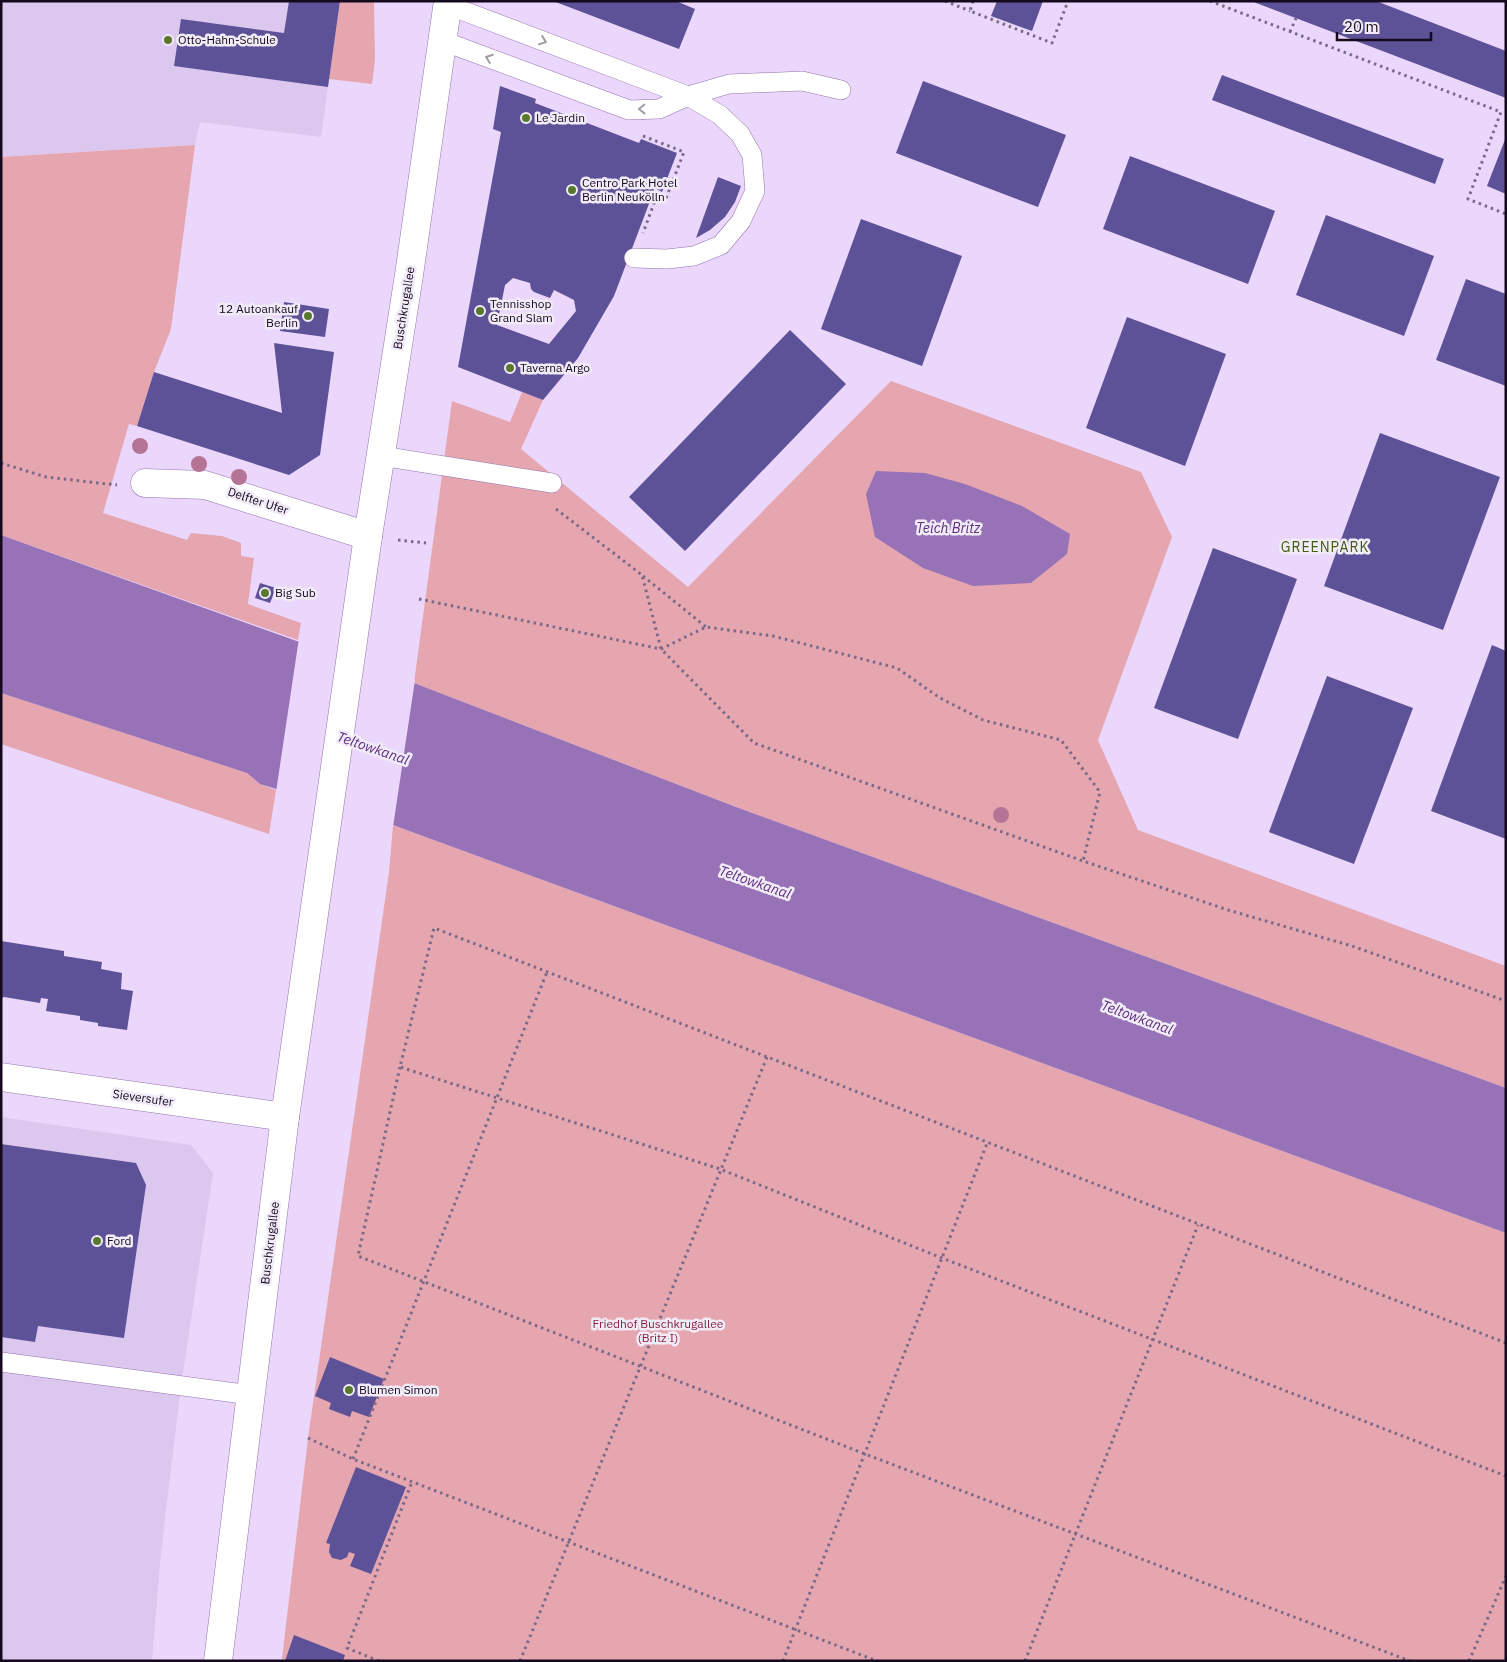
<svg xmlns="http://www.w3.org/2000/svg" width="1507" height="1662" font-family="'IBM Plex Sans',sans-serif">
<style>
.built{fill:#dcc7ef}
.green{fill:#e5a6b0}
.water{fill:#9772b6}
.pier{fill:#ebd7fc}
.building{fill:#5d5297;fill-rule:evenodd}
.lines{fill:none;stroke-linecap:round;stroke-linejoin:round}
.service-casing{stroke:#9274ac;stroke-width:20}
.minor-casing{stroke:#9274ac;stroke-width:29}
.secondary-casing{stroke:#9274ac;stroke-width:29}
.path{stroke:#7a6a87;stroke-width:3;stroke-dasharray:2.5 4;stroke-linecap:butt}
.service{stroke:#fff;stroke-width:19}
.minor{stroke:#fff;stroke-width:28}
.secondary{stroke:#fff;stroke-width:28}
.tree{fill:#b57495}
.oneway{stroke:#a19da5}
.poi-dot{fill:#59782e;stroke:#f1ebf7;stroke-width:2}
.labels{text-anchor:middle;stroke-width:5;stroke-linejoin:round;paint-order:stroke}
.poi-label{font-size:12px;fill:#15091e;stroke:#f1ebf7;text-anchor:start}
.street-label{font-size:12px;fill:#15091e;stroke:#f1ebf7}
.park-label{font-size:12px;fill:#892340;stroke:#f1ebf7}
.water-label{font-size:14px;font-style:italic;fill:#5e2d80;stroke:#f1ebf7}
.neighbourhood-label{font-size:14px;letter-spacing:1px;fill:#415c17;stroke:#f1ebf7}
</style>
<rect width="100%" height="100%" fill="#ebd7fc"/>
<g class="built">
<polygon points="1,1 340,1 321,137 200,122 195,145 1,157"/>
<polygon points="1,1117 191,1145 213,1173 181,1386 161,1553 152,1661 1,1661"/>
</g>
<g class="green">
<polygon points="340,1 374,1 375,60 372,84 329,79"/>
<polygon points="195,145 171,329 154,372 137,426 129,424 103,513 187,540 191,533 222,536 241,543 241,556 254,558 248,604 301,623 298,640 1,535 1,157"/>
<polygon points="891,381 1141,472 1172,537 1098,740 1138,830 1506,966 1506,1088 736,807 414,683 452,401 510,422 522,392 543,400 521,449 688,587"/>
<polygon points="1,693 247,773 260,784 276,790 269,834 1,744"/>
<polygon points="393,825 1506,1233 1506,1661 287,1661 282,1659 308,1438 389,872"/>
</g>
<g class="water">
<polygon points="876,471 925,473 965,484 1022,506 1070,534 1067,554 1031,583 973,586 923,568 875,537 866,494"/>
<polygon points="1,535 414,683 736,807 1506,1088 1506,1233 393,825 260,784 247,773 1,693"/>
</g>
<polygon class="pier" points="299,638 415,680 393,827 276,792"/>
<g class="building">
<polygon points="289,1 340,1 328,87 174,66 181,19 284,33"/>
<polygon points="553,1 676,1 695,9 679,49"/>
<polygon points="997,1 1043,1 1032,31 991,16"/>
<polygon points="1251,1 1376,1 1506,51 1506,98"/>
<polygon points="1222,75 1444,159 1435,184 1212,100"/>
<polygon points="923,81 1066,135 1038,207 896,153"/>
<path d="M500,86L536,99L535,103L639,143L641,139L677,153L662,192L655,188L614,296L578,358L543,400L458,367L501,132L493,129ZM513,278L530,283L531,289L534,292L550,298L554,290L574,300L576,311L549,344L497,325L505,285Z"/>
<polygon points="1506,137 1506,194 1487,186"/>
<polygon points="1130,156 1275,211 1248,284 1103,229"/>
<polygon points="718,177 741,186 735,202 725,217 710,230 696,238"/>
<polygon points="1326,215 1434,256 1404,336 1296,295"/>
<polygon points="861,219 962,256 922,366 821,329"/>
<polygon points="1466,279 1506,294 1506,386 1436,360"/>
<polygon points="284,302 329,309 325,337 280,331"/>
<polygon points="1127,317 1226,354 1185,466 1086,428"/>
<polygon points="790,330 846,384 685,551 629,497"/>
<polygon points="274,343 334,352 320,455 289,475 137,426 154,372 282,413"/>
<polygon points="1380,433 1500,477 1443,630 1324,586"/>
<polygon points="1213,548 1297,579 1238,739 1154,708"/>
<polygon points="260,583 276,588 270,603 255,598"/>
<polygon points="1492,645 1506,651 1506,839 1431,811"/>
<polygon points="1327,676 1413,708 1354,864 1269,832"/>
<polygon points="1,941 64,951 64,956 102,962 101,969 122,973 121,989 133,991 127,1030 98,1026 98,1023 80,1020 80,1016 46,1011 48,999 41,998 40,1003 4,997 1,998"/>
<polygon points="1,1144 136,1163 146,1185 124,1338 38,1326 35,1342 1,1337"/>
<polygon points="330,1357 384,1379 369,1417 352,1411 350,1417 329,1409 331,1403 315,1396"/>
<polygon points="356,1467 406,1487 371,1574 350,1566 355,1554 349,1552 347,1557 341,1560 332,1558 329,1552 330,1544 326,1543"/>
<polygon points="294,1635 345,1655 343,1661 285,1661"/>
</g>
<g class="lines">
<g class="service-casing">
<g id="service">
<polyline points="448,5 688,96 720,115 740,134 752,155 755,191 741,221 721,245 694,256 667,259 634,258"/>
<polyline points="443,41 629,110 659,109 688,96 729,84 802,81 841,90"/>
<polyline points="381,456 552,483"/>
<polyline points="1,1362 251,1395"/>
</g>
</g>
<g class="minor-casing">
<g id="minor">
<polyline points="145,483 205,485 368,536"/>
<polyline points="1,1077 285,1117"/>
</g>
</g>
<g class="secondary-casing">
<polyline id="secondary" points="218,1661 285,1117 368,536 409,275 448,1"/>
</g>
<g class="path">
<polyline points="945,1 970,11"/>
<polyline points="973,1 970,11 1052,43 1068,1"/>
<polyline points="1210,1 1501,112 1468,199 1506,214"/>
<polyline points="1290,32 1296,18"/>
<polyline points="643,136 684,152 665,201 656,198 643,233"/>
<polyline points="1,463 46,477 117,485"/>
<polyline points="556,509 642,575 661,649 754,743 1083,861 1228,910 1352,946 1506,1001"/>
<polyline points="398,540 426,543"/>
<polyline points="643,576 706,627"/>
<polyline points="419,599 661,649 706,627 773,636 897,668 940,698 983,720 1061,740 1100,792 1083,861"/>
<polyline points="400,1067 358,1256 865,1454 1410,1661"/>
<polyline points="1506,1343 434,928 400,1067 720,1169 942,1258 1506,1476"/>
<polyline points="308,1438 353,1459 877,1661"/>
<polyline points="353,1459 547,972"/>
<polyline points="379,1661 347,1648 412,1482"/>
<polyline points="520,1661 767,1057"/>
<polyline points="783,1661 988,1141"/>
<polyline points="1025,1661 1198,1225"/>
<polyline points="1469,1661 1506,1576"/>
</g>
<use href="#service" class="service"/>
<use href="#minor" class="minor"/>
<use href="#secondary" class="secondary"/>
</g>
<g class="tree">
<circle cx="140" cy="446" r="8"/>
<circle cx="199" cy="464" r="8"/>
<circle cx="239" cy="477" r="8"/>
<circle cx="1001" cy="815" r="8"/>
</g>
<defs><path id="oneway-chevron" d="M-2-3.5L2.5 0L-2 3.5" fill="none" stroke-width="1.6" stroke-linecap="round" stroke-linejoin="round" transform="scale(1.25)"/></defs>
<g class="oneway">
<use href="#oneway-chevron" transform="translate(543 41) rotate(21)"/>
<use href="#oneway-chevron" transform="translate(489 58) rotate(-160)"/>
<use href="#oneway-chevron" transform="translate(642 109) rotate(179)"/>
</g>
<g class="poi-dot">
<circle cx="168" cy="40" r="5"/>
<circle cx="526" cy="118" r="5"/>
<circle cx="572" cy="190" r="5"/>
<circle cx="480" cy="311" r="5"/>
<circle cx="308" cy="316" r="5"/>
<circle cx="510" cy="368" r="5"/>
<circle cx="265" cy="593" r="5"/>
<circle cx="97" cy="1241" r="5"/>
<circle cx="349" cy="1390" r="5"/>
</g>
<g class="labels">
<g class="poi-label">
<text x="178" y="44">Otto-Hahn-Schule</text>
<text x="536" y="122">Le Jardin</text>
<text x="582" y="187">Centro Park Hotel<tspan x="582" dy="14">Berlin Neukölln</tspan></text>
<text x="490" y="308">Tennisshop<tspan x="490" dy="14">Grand Slam</tspan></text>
<text x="298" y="313" text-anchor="end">12 Autoankauf<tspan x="298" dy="14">Berlin</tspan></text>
<text x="520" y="372">Taverna Argo</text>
<text x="275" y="597">Big Sub</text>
<text x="107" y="1245">Ford</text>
<text x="359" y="1394">Blumen Simon</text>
</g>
<g class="street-label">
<text transform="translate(404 308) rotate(-81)" y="4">Buschkrugallee</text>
<text transform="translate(258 501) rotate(18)" y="4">Delfter Ufer</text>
<text transform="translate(143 1098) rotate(8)" y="4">Sieversufer</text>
<text transform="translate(270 1243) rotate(-83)" y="4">Buschkrugallee</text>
</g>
<g class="park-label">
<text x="658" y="1328">Friedhof Buschkrugallee<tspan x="658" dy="14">(Britz I)</tspan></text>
</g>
<g class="water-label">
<text x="948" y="533">Teich Britz</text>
<text transform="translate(373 748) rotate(19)" y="5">Teltowkanal</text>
<text transform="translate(755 882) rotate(19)" y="5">Teltowkanal</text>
<text transform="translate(1137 1017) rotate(20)" y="5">Teltowkanal</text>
</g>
<g class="neighbourhood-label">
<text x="1325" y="552">GREENPARK</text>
</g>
</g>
<rect width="1507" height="1662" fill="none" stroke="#15091e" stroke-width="5"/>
<path d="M1337 32v8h94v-8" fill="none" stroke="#15091e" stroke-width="2.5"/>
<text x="1344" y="32" font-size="15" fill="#15091e" stroke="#f1ebf7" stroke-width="4" paint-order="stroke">20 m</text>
</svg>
